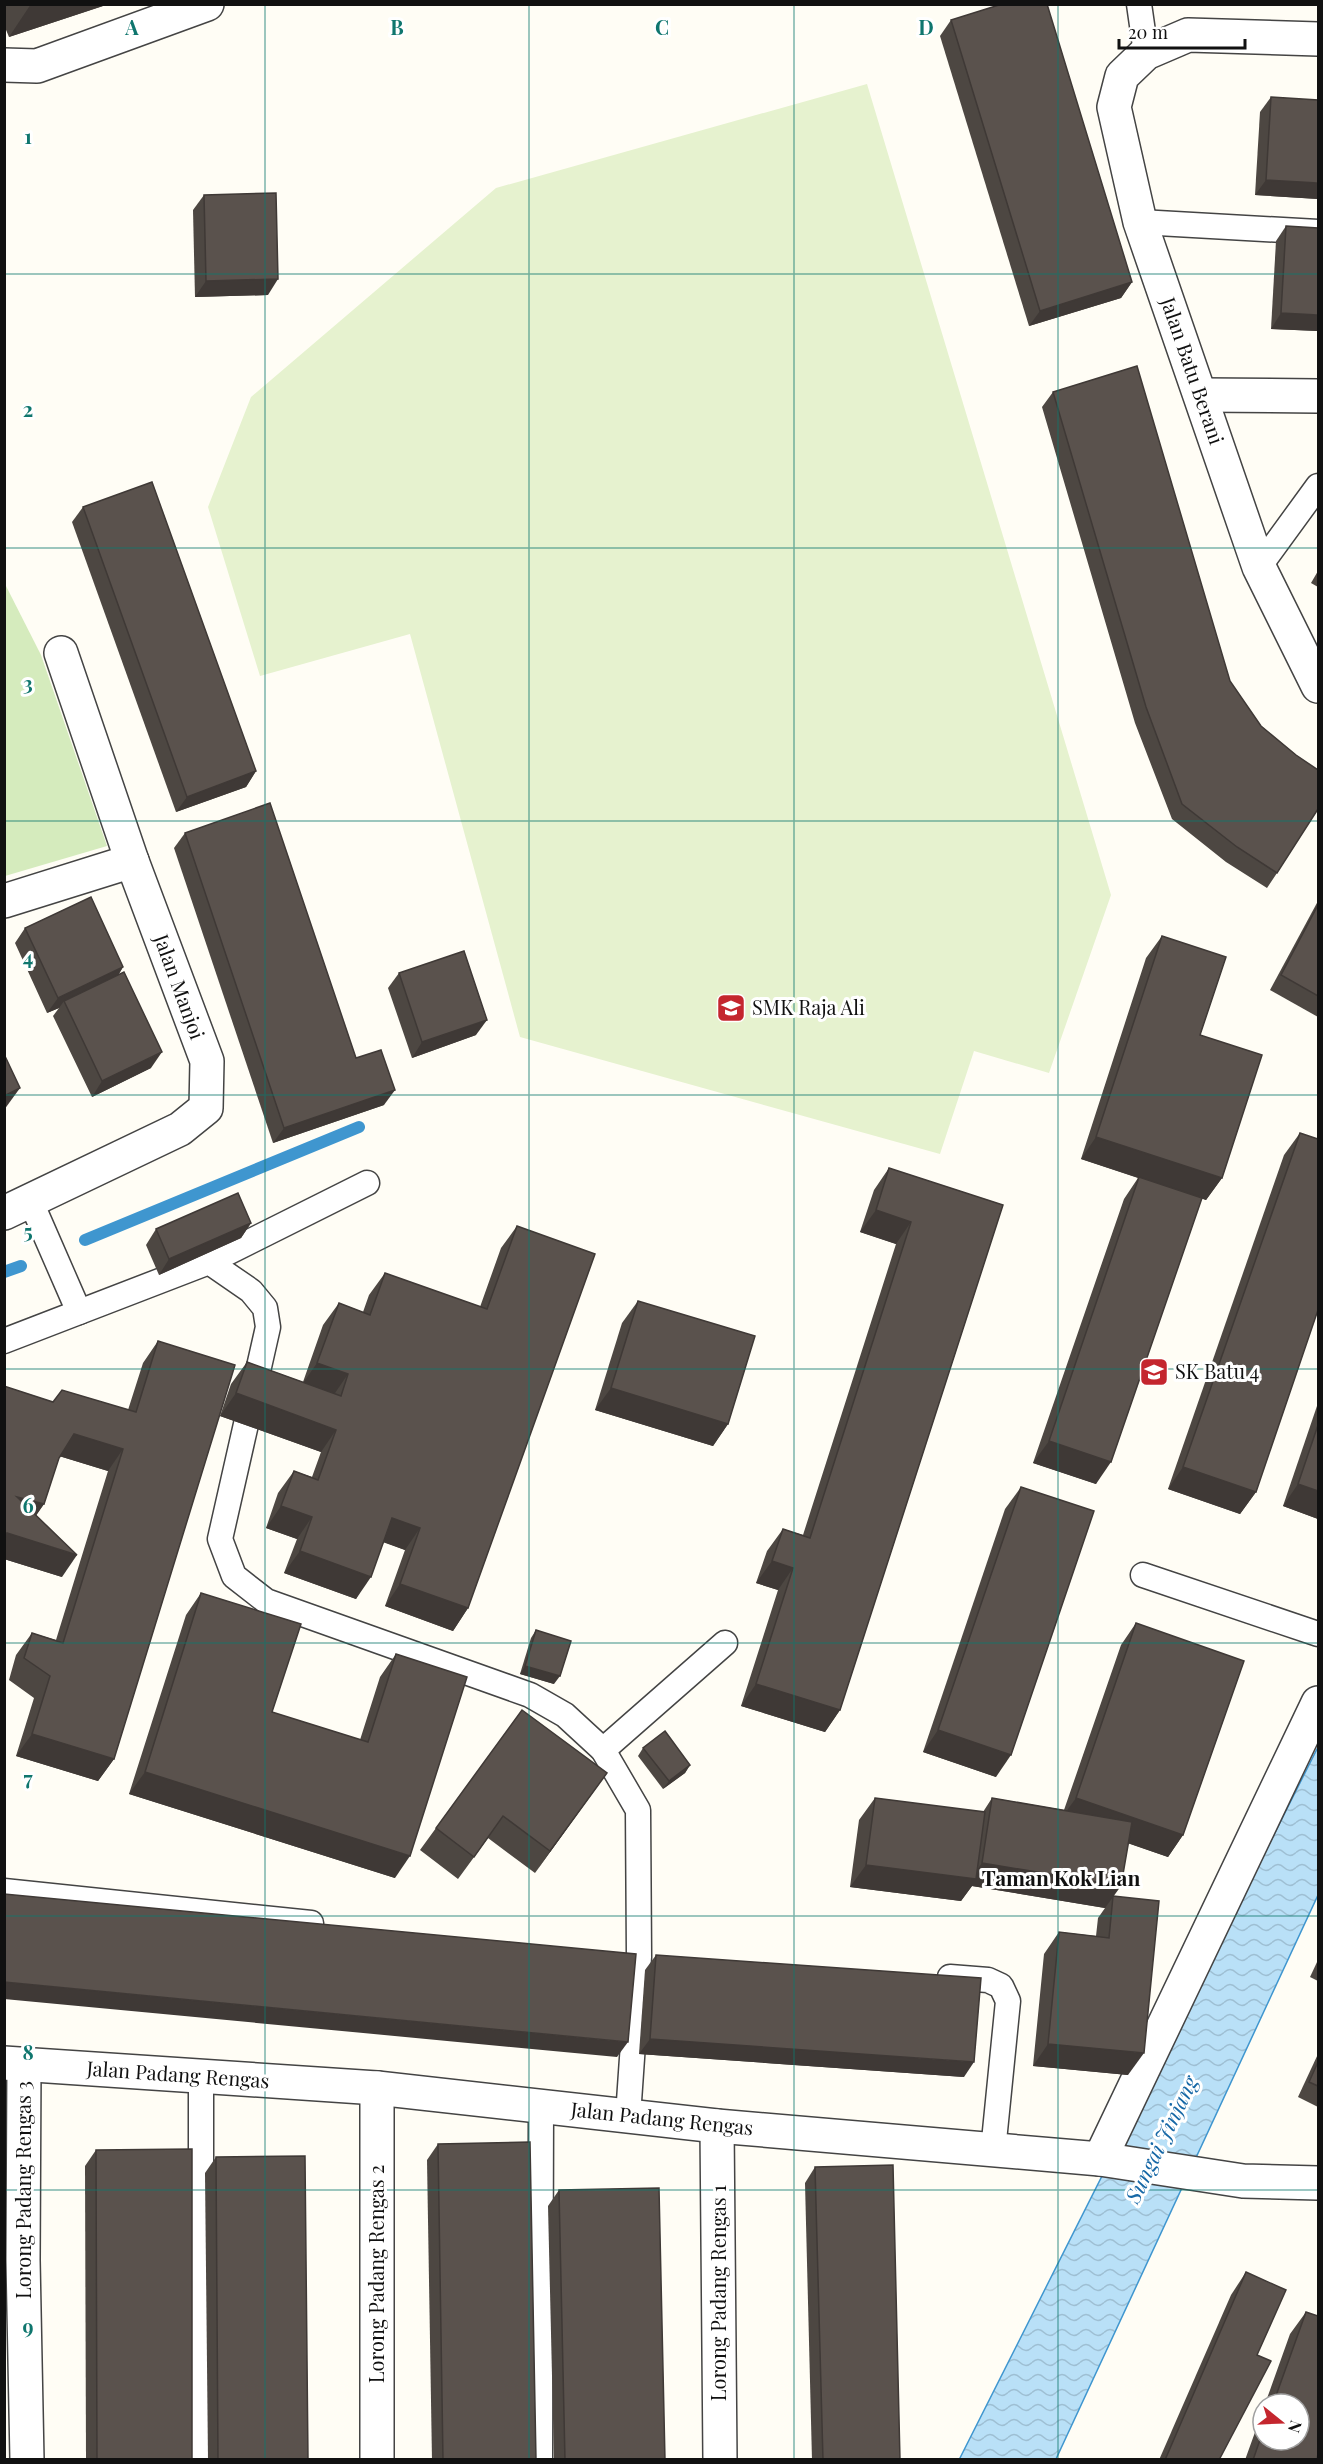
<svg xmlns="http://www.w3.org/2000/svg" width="1323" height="2464" font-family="'Playfair Display',serif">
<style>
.park{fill:#d5ebbd}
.pitch{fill:#e6f2cf}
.water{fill:url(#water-waves);stroke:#3f96cf;stroke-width:1.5}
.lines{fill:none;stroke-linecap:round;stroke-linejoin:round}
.stream{stroke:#3f96cf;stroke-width:12}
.service-casing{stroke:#444;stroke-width:27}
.minor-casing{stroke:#444;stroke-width:36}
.service{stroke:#fff;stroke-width:24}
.minor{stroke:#fff;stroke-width:33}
.wall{fill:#4d4742}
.shaded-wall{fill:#3f3936}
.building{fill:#5a524d;stroke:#3f3936;stroke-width:1.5}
.grid{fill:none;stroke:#0f766e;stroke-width:1.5;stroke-opacity:0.55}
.labels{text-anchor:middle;stroke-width:6;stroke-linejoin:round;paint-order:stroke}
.street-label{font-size:20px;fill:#111;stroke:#fff}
.poi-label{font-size:20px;fill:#111;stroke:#fff;text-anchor:start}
.neighbourhood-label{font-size:21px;font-weight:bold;fill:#111;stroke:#fff}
.water-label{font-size:21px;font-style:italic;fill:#1768a6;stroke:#fff}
.grid-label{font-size:20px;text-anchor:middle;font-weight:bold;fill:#0f766e;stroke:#fff;stroke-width:6;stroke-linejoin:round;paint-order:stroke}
</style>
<defs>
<pattern id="water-waves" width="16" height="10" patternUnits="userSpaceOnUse" patternTransform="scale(1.5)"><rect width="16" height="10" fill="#b9e0f7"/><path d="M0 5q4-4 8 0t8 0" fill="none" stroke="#9ebfd3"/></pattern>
</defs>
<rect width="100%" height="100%" fill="#fffdf5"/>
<g class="park">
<polygon points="5,584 41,655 107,846 5,876"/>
<polygon points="4,2134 7,2138 8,2244 4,2244"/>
</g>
<polygon class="pitch" points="867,84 1111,895 1049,1073 974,1051 940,1154 520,1037 410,634 260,676 208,507 251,397 496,188"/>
<polygon class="water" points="1318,1747 1318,1895 1056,2459 959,2460"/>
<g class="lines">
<g class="stream">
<polyline points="85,1240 359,1127"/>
<polyline points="4,1272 21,1266"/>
</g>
<g class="service-casing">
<g id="service">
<polyline points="1139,4 1146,53"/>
<polyline points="1140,222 1318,232"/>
<polyline points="1259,567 1318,486"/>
<polyline points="31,1202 79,1312"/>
<polyline points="209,1262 367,1183"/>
<polyline points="4,1341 209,1262 251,1291 265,1308 268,1327 220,1539 234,1576 266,1601 530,1695 565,1715 603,1750 638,1810 639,1957 628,2116"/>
<polyline points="1143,1575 1318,1634"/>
<polyline points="603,1750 725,1643"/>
<polyline points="4,1891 311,1923"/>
<polyline points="950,1977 988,1980 1001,1986 1008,2001 993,2151"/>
<polyline points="201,2077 201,2460"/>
<polyline points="540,2460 541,2106"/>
</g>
</g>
<g class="minor-casing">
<g id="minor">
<polyline points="1318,39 1188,35 1146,53 1122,76 1114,107 1140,222 1259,567 1318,686"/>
<polyline points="4,65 37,66 207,4"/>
<polyline points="1201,395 1318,396"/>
<polyline points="4,901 132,861"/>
<polyline points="4,1213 180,1129 206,1108 207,1061 132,861 61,653"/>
<polyline points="4,2063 377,2088 717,2126 1100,2159 1243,2181 1318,2183"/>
<polyline points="24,2064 23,2260 27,2460"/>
<polyline points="377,2088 377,2460"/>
<polyline points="717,2126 720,2460"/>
<polyline points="1100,2159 1318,1703"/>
</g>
</g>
<use href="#service" class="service"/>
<use href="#minor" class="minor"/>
</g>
<g class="wall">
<polygon points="4,4 109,4 9,37 4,25"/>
<polygon points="951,20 1132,282 1121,298 1029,326 940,36"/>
<polygon points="1271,97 1318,199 1255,195 1260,112"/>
<polygon points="204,195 268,295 195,297 193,210"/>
<polygon points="1286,226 1318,331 1271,329 1276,241"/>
<polygon points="1053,392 1230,681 1261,726 1296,755 1277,873 1267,888 1226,862 1172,819 1135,723 1042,407"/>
<polygon points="83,507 256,771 246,787 176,812 72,522"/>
<polygon points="1318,571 1318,587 1311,583"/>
<polygon points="185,833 356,1058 384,1105 273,1143 174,848"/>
<polygon points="1318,901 1318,1017 1270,990"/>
<polygon points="25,928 123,967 119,974 151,1068 92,1097 53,1016 59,1008 47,1013 15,943"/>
<polygon points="1162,936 1200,1035 1222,1178 1206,1200 1201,1198 1096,1484 1033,1463 1124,1199 1138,1178 1081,1159 1146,958"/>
<polygon points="399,973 476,1035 412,1058 388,988"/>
<polygon points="1300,1133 1256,1492 1240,1514 1168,1489 1284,1155"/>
<polygon points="889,1168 1003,1205 840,1710 825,1732 741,1706 778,1590 756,1583 767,1551 783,1529 803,1535 896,1244 860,1232 874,1190"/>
<polygon points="251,1223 241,1238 159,1275 146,1245 156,1229"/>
<polygon points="517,1226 468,1608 453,1631 385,1606 405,1550 384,1542 356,1599 284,1573 297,1539 266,1528 278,1493 294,1471 312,1477 321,1452 220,1416 231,1384 247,1362 303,1382 323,1325 339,1303 363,1312 369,1295 385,1273 480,1307 501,1248"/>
<polygon points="638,1301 728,1424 713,1446 595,1410 622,1323"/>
<polygon points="158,1341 114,1759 98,1781 16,1756 34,1698 9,1680 16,1655 32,1633 56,1640 108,1471 59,1456 44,1504 36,1515 62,1577 4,1559 4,1386 53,1402 128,1410 143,1363"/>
<polygon points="1318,1403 1318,1519 1283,1506"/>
<polygon points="1021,1487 996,1777 923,1752 1005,1509"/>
<polygon points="201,1593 272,1712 360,1740 380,1677 396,1654 395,1878 129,1794 186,1615"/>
<polygon points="1136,1623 1183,1835 1168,1857 1128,1843 1113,1896 1128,2075 1033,2066 1044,1954 1059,1932 1096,1936 1098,1918 1105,1908 972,1886 961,1901 850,1887 859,1820 875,1798 983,1812 992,1798 1064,1810 1121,1645"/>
<polygon points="536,1630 554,1684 520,1674 531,1638"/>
<polygon points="643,1748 690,1765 685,1773 663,1789 638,1756"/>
<polygon points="607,1773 535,1873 488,1838 458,1879 420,1850 436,1828"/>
<polygon points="656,1955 964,2077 639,2054 645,1970"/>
<polygon points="1318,1960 1318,1981 1310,1977"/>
<polygon points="1318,2054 1318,2107 1298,2097"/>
<polygon points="438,2144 536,2460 432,2460 427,2160"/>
<polygon points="96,2150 192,2460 86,2460 85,2166"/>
<polygon points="216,2157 308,2460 208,2460 205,2173"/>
<polygon points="815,2167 900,2460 812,2460 805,2183"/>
<polygon points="559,2190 665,2460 554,2460 548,2206"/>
<polygon points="1246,2272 1257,2355 1219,2460 1159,2460 1231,2295"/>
<polygon points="1306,2312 1317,2460 1245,2460 1263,2410 1263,2440 1299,2404 1265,2404 1290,2334"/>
</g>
<g class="shaded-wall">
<polygon points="31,4 109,4 9,37"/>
<polygon points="1266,180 1318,183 1318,199 1255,195"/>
<polygon points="278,279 268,295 195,297 206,281"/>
<polygon points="1132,282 1121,298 1029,326 1040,311"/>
<polygon points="1281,313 1318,315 1318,331 1271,329"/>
<polygon points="256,771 246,787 176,812 187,797"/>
<polygon points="123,967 113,983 64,1001 59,1008 47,1013 58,998"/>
<polygon points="487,1020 476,1035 412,1058 422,1042"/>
<polygon points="162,1052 151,1068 92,1097 102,1081"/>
<polygon points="20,1088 4,1110 4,1096"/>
<polygon points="395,1090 384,1105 273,1143 284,1128"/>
<polygon points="1096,1137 1222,1178 1206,1200 1081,1159"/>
<polygon points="876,1210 911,1222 896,1244 860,1232"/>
<polygon points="251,1223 241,1238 159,1275 169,1259"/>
<polygon points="317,1363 348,1374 333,1396 301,1386"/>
<polygon points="611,1388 728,1424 713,1446 595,1410"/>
<polygon points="236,1393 336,1430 321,1452 220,1416"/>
<polygon points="74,1434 123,1449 108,1471 59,1456"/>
<polygon points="1049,1441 1111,1462 1096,1484 1033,1463"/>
<polygon points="1183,1467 1256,1492 1240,1514 1168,1489"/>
<polygon points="1298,1484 1318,1491 1318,1519 1283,1506"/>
<polygon points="17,1497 44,1504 29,1526"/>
<polygon points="281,1506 312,1517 297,1539 266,1528"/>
<polygon points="392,1518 420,1528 405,1550 377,1540"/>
<polygon points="7,1533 77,1555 62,1577 4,1559 4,1537"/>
<polygon points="300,1551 371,1577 356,1599 284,1573"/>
<polygon points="772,1561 793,1568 778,1590 756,1583"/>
<polygon points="400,1584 468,1608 453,1631 385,1606"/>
<polygon points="525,1666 560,1676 554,1684 520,1674"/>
<polygon points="756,1684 840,1710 825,1732 741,1706"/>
<polygon points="938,1730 1011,1755 996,1777 923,1752"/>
<polygon points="32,1734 114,1759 98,1781 16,1756"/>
<polygon points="690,1765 685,1773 663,1789 669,1781"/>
<polygon points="145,1772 410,1856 395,1878 129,1794"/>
<polygon points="607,1773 591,1795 535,1873 550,1851"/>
<polygon points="1076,1798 1183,1835 1168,1857 1060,1820"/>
<polygon points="982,1863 1121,1886 1105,1908 972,1886 961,1901 850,1887 866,1865 971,1878"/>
<polygon points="4,1982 628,2042 617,2057 4,1999"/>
<polygon points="650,2039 974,2062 964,2077 639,2054"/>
<polygon points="1048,2044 1144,2053 1128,2075 1033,2066"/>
</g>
<g class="building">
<polygon points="1002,4 1047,4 1132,282 1040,311 951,20"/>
<polygon points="1271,97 1318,100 1318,183 1266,180"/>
<polygon points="276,193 278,279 206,281 204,195"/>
<polygon points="1286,226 1318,228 1318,315 1281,313"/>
<polygon points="1137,366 1230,681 1261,726 1296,755 1318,770 1318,809 1277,873 1237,847 1182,804 1146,707 1053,392"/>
<polygon points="152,482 256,771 187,797 83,507"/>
<polygon points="270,803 356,1058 381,1050 395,1090 284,1128 185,833"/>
<polygon points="91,897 123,967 58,998 25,928"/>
<polygon points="1318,905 1318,996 1281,975"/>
<polygon points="1162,936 1226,957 1200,1035 1262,1055 1222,1178 1096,1137"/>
<polygon points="464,951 487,1020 422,1042 399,973"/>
<polygon points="124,972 162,1052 102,1081 64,1001"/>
<polygon points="4,1054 20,1088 4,1096"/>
<polygon points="1300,1133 1318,1139 1318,1310 1256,1492 1183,1467"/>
<polygon points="889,1168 1003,1205 840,1710 756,1684 793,1568 772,1561 783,1529 810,1538 911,1222 876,1210"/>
<polygon points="1139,1177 1202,1198 1111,1462 1049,1441"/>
<polygon points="238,1193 251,1223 169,1259 156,1229"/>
<polygon points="517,1226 595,1254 468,1608 400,1584 420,1528 392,1518 371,1577 300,1551 312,1517 281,1506 294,1471 318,1480 336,1430 236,1393 247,1362 341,1396 348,1374 317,1363 339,1303 370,1315 385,1273 487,1309"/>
<polygon points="638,1301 755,1336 728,1424 611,1388"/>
<polygon points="158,1341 235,1365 114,1759 32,1734 50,1676 24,1658 32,1633 63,1643 123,1449 74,1434 59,1458 44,1504 17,1497 77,1555 7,1533 4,1542 4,1386 53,1402 62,1390 136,1412"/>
<polygon points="1318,1425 1318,1491 1298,1484"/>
<polygon points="1021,1487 1094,1511 1011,1755 938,1730"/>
<polygon points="201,1593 301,1624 272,1712 368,1742 396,1654 467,1677 410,1856 145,1772"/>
<polygon points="1136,1623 1244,1661 1183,1835 1076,1798"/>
<polygon points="536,1630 571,1641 560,1676 525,1666"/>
<polygon points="522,1710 607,1773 550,1851 503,1816 474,1857 436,1828"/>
<polygon points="665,1731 690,1765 669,1781 643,1748"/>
<polygon points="875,1798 985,1812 976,1879 866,1865"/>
<polygon points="992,1798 1132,1822 1121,1886 982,1863"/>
<polygon points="4,1894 636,1954 628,2042 4,1982"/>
<polygon points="1113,1896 1159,1901 1144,2053 1048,2044 1059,1932 1109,1938"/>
<polygon points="656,1955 981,1978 974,2062 650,2039"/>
<polygon points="1318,2062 1318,2086 1309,2082"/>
<polygon points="530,2142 536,2460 443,2460 438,2144"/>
<polygon points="192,2149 192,2460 97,2460 96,2150"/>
<polygon points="305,2156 308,2460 218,2460 216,2157"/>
<polygon points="893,2165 900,2460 823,2460 815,2167"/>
<polygon points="659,2188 665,2460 565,2460 559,2190"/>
<polygon points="1246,2272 1286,2290 1257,2355 1271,2361 1219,2460 1165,2460"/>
<polygon points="1306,2312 1318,2316 1318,2453 1317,2460 1253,2460 1263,2431 1263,2440 1299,2440 1299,2404 1273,2404"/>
</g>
<path class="grid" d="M265,4V2460M529,4V2460M794,4V2460M1058,4V2460M4,274H1318M4,548H1318M4,821H1318M4,1095H1318M4,1369H1318M4,1643H1318M4,1916H1318M4,2190H1318"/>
<defs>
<g id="school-square" transform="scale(1.5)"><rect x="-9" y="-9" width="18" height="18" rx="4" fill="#c4262e" stroke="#fff"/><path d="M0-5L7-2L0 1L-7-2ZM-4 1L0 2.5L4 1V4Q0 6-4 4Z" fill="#fff"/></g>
</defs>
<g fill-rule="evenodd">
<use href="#school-square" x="731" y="1008"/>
<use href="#school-square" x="1154" y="1372"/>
</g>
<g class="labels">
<g class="street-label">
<text transform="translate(1192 371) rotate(71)" y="7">Jalan Batu Berani</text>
<text transform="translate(179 987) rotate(70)" y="7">Jalan Manjoi</text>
<text transform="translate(178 2075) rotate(4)" y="7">Jalan Padang Rengas</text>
<text transform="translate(662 2119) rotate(6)" y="7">Jalan Padang Rengas</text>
<text transform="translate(24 2190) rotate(-90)" y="7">Lorong Padang Rengas 3</text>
<text transform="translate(377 2274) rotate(-90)" y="7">Lorong Padang Rengas 2</text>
<text transform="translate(719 2293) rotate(-90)" y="7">Lorong Padang Rengas 1</text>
</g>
<g class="poi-label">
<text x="752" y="1015">SMK Raja Ali</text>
<text x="1175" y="1379">SK Batu 4</text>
</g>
<g class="neighbourhood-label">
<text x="1061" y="1886">Taman Kok Lian</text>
</g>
<g class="water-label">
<text transform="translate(1162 2140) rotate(-64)" y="7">Sungai Jinjang</text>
</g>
</g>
<g class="grid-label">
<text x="132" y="35">A</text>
<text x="397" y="35">B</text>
<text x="662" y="35">C</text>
<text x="926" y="35">D</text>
<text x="28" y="144">1</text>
<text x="28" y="417">2</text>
<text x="28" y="691">3</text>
<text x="28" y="965">4</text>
<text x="28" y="1239">5</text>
<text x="28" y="1513">6</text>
<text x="28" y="1786">7</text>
<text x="28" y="2060">8</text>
<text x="28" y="2334">9</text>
</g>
<rect width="1323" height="2464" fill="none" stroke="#111111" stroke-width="12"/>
<g transform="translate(1281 2422) rotate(108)"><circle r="28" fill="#ffffff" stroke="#a0a0a0" stroke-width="1.5"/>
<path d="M0-4.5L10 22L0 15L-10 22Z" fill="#c4262e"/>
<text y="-9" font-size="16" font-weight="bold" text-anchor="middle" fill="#111111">N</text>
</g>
<path d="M1119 39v9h126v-9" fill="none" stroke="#111111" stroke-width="3"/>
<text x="1128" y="39" font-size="18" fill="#111111" stroke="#ffffff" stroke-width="4.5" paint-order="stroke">20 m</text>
</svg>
